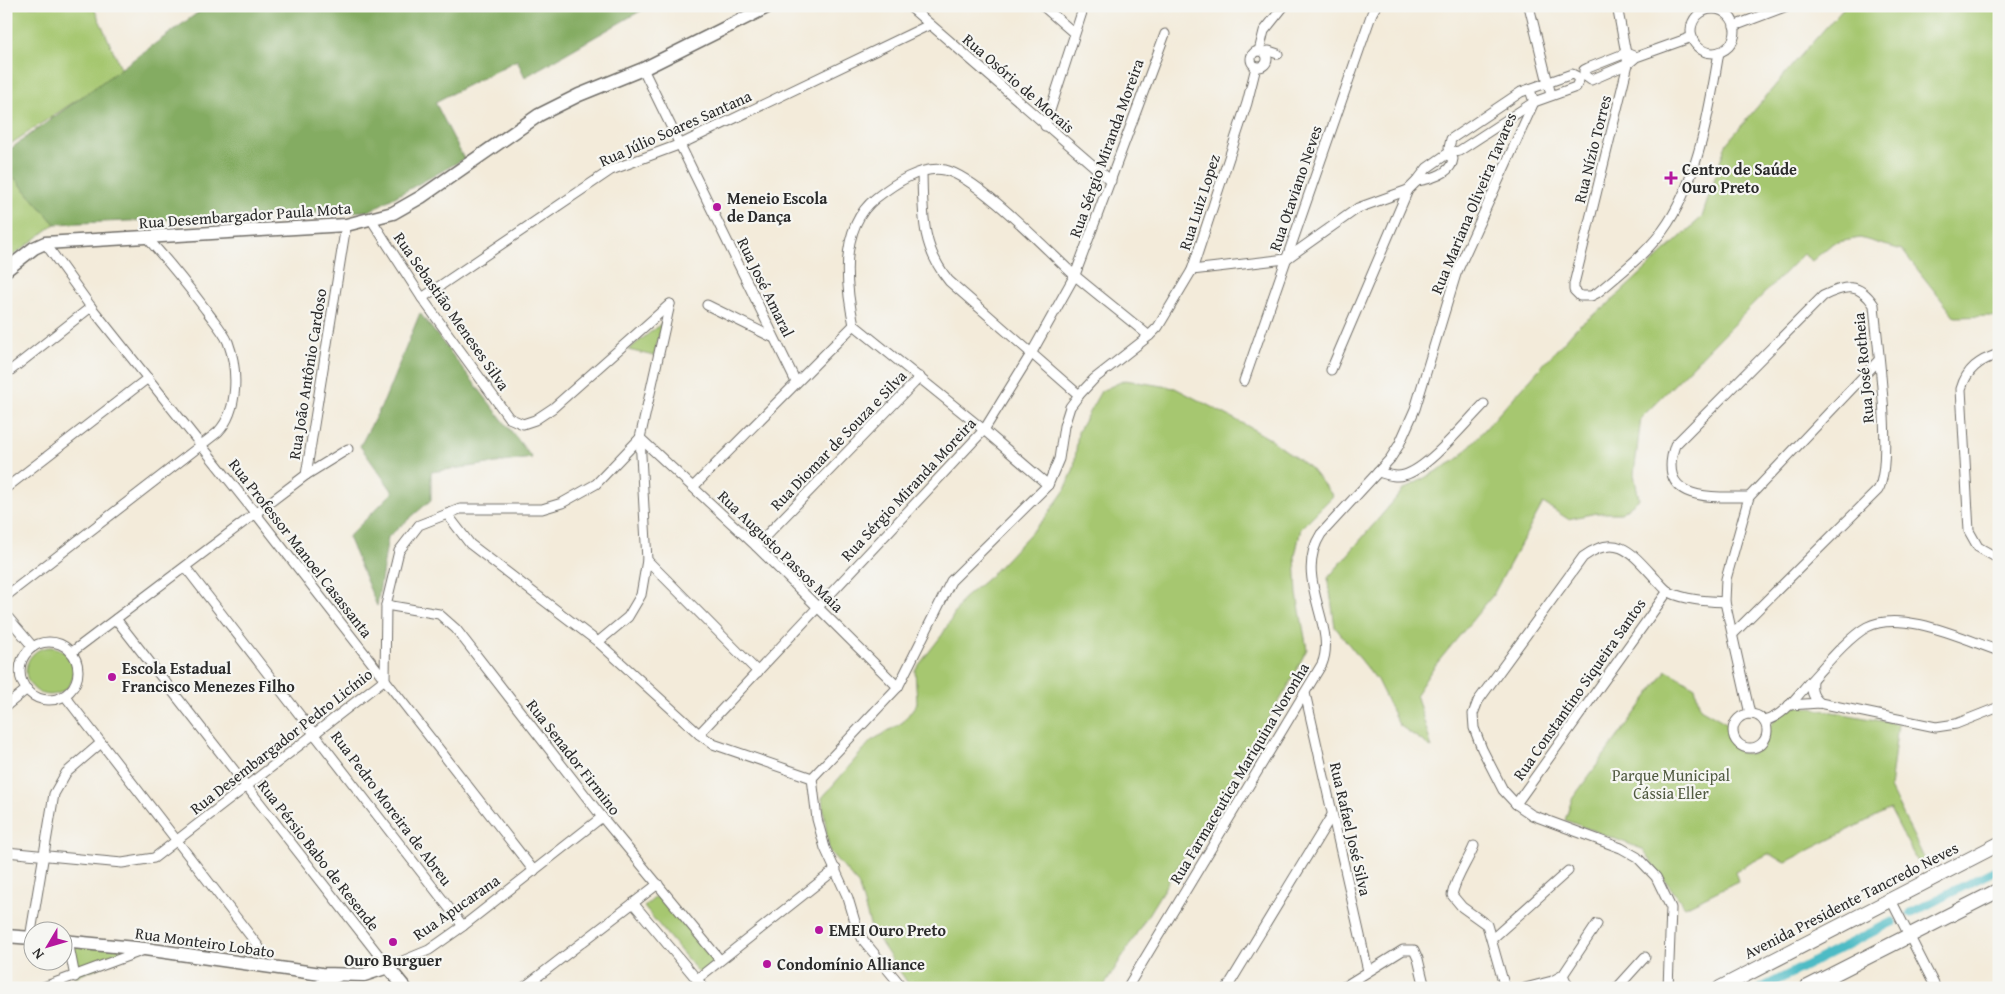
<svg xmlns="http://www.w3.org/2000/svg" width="2005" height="994" font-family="'Gentium Book Plus',serif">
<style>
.green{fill:#a6c770;stroke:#68794e}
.forest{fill:#84ac62;stroke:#586c46}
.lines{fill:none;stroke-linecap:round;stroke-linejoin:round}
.canal{stroke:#4dbbc5;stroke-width:9}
.street-casing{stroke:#716e68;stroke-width:11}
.secondary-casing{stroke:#716e68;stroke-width:15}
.primary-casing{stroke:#716e68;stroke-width:16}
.street{stroke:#fff;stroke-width:9}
.secondary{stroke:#fff;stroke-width:12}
.primary{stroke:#fff;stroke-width:14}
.poi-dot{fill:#b5179e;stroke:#f6f6f2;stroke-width:2}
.labels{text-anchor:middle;stroke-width:4.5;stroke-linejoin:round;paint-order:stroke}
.street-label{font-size:16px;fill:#2b2b2b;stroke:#f6f6f2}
.poi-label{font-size:16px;font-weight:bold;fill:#2b2b2b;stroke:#f6f6f2;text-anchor:start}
.park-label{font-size:16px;fill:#505a40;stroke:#f6f6f2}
</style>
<rect width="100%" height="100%" fill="#f6f6f2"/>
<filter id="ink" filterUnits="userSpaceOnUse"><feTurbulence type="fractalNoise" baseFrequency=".02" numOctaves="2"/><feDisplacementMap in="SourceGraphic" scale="10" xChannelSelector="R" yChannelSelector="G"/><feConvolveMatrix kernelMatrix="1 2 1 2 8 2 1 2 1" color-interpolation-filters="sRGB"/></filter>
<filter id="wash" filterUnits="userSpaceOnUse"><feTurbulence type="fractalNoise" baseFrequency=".0096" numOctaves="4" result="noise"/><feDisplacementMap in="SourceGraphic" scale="20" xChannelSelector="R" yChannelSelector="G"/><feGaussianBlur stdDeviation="1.12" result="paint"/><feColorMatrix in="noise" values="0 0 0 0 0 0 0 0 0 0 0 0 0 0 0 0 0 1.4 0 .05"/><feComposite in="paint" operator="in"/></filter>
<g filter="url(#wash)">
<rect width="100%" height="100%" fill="#f3ebda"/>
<g class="green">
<polygon points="6,6 93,6 122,70 6,147"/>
<polygon points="1845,6 1999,6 1999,320 1993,316 1955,317 1902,250 1860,238 1833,243 1812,261 1803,254 1641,418 1634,474 1639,499 1621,513 1596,513 1568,519 1543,503 1493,595 1433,668 1416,694 1432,748 1399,725 1377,680 1335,627 1328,578 1403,490 1458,459 1578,326 1606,306 1702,217 1726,144 1795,62"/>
<polygon points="6,168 55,224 6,261"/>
<polygon points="662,323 654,356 628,350"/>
<polygon points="1125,380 1175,388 1244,424 1270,439 1310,468 1333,496 1301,528 1295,556 1297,594 1307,649 1286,690 1103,988 911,988 871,928 858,884 829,851 822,798 871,741 903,722 917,703 915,670 942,635 963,599 990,576 1045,518 1065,490 1074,468 1078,432 1101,391"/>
<circle cx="50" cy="671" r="24"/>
<path d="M1667,670L1695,687L1700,708L1728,724C1724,742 1741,763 1760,749C1766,744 1766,739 1768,732C1771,719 1788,708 1800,706L1898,724L1890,788L1925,860L1918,863L1890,809L1786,862L1768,854L1735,871L1738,881L1685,907L1642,849L1565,820L1572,799Z"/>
<polygon points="659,894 715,961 700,974 644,907"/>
<polygon points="68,941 145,949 75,977"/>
</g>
<g class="forest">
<polygon points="207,6 649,6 525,77 517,60 435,102 464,159 369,211 55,224 6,168 6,152"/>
<polygon points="420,313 532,458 431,472 431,500 388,537 377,606 348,537 393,492 360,446 384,401"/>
</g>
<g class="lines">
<g class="canal">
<polyline points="1911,913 1999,868"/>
<polyline points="1762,988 1892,922"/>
</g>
</g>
</g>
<g filter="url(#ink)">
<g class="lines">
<g class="street-casing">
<g id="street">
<polyline points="909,6 1111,181"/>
<polyline points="1043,6 1074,33"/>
<polyline points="1529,6 1551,95"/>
<path d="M1617,6L1628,64L1574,284V290L1580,296H1591L1597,293C1622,272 1650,251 1668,223C1699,175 1710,107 1719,52"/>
<circle cx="1713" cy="31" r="22"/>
<polyline points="1734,26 1787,6"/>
<circle cx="1259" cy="59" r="8"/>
<polyline points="1259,51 1264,31 1284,6"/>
<polyline points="1264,52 1269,51 1278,54"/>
<polyline points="1636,57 1626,53 1588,68 1584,70 1584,75 1591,80 1628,64 1636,57 1692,37"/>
<polyline points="643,69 796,382"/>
<polygon points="1572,74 1576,76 1579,80 1576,87 1534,102 1459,151 1454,152 1449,148 1451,139 1521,92"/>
<polyline points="1045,126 1084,6"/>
<path d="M1447,154L1453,159C1451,174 1430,179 1417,181L1427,168Z"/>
<path d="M922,172C923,214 921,247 949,281L1079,395"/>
<polyline points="371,219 422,298 509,418 523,424 535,420 553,408 670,304"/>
<polyline points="45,243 91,307 256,514 534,871"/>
<polyline points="1192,270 1286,259 1358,208 1408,190 1417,181"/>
<polyline points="422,298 611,170 681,144 929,25"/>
<polyline points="707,305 772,337"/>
<path d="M1999,354C1979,360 1967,369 1961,389L1969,531L1978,547L1999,559"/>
<polyline points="1331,370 1408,190"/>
<polyline points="6,374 91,307"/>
<polyline points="1244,381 1372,13 1376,6"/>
<path d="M1378,472C1386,474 1395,478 1404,475C1428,469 1465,423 1484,404"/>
<polyline points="306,475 348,449"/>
<path d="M1048,485L984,430L854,325C845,284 839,227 876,198C894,184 921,165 945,170C977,177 1046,249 1073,274C1098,295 1124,315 1149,336"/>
<polyline points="693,487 854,325"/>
<polyline points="6,488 148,378"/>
<polyline points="447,514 470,544 598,642 699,734 713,744 812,778"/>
<polyline points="756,546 920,377"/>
<polyline points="647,560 758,672"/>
<polyline points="186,568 463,926"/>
<path d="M6,596L218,432C239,410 238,369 228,342C223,331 213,320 206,310C188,286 169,262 148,239"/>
<polyline points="386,605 439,614 456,629 602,817 720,960"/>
<polyline points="6,615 33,647"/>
<polyline points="116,619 388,967 429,950 463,926 602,817"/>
<path d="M1734,633L1878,490C1894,463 1877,342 1874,305C1859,282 1845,285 1823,296L1675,445C1656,502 1710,497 1749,497"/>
<polyline points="598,642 628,617 641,595 647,560 640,438 670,304"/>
<circle cx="49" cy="671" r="29"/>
<polyline points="72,652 306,475 346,225"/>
<path d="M1812,680C1811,691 1812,696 1820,703"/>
<polyline points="1305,693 1368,971"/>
<polyline points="65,696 259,947"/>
<polyline points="1789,705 1820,703 1936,727 1956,724 1999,707"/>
<polyline points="6,706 27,689"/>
<polyline points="1750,714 1725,602 1726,579 1749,497 1878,361"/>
<circle cx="1750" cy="731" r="17"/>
<path d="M1764,721C1782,717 1795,699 1807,685C1823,668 1847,638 1867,627C1901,609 1964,639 1999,651"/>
<polyline points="699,734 984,430 1031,354 1075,275 1165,34"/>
<polyline points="812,778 898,687 951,581 1048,485 1059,459 1064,426 1070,407 1079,395 1094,379 1149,336 1158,327 1192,270 1247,103 1256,67"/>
<polyline points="812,778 817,819 825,848 848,898 856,925 863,940 903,988"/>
<polyline points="1516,804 1668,591"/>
<path d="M1474,846C1467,863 1456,877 1452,895L1462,907L1487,925L1505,988"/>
<polyline points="6,852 122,863 154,858 385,679 386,605 399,551 419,525 460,509 542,509 562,503 596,484 640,438 756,546 898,687"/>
<polyline points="1890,898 1936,988"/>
<polyline points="633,903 704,988"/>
<polyline points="30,938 54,794 66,773 101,743"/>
<polyline points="1492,939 1568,871"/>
<polyline points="68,941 75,977"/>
<polyline points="1563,975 1569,988"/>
<polyline points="697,979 836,869"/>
<polyline points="41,988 144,950"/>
<polyline points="311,988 338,977"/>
<polyline points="523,988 658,884"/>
<path d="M1127,988L1322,664C1338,626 1292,579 1321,534L1390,459L1399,445L1415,409L1456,274L1534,102L1530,90"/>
<polyline points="1227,988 1332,815"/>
<polyline points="1342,988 1403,950 1414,950 1418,959 1425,988"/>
<polyline points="1525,988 1552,981 1563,975 1597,924"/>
<polyline points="1617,988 1645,957"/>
<path d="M1668,988L1671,908L1656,877L1637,857L1621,848L1532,815L1516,804L1503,790L1482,749L1474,728L1473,714L1478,701L1583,557C1617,532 1632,553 1655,578C1659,582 1664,589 1669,592C1685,600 1708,601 1725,602"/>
</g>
</g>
<g class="secondary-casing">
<g id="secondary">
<polyline points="6,270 34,248 45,243 346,225 393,213 421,197 539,115 579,95 643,69 769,6"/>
<polyline points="6,936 32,938"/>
<polyline points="62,941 145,949 321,974 364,975 388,967 405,988"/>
</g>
</g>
<g class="primary-casing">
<g id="primary">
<polyline points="1720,988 1999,844"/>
<polyline points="1806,988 1999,890"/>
</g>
</g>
<use href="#street" class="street"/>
<use href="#secondary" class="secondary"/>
<use href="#primary" class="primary"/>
</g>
</g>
<g class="poi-dot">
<path d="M1668.5 170.5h5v5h5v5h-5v5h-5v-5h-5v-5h5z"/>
<circle cx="717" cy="207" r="5"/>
<circle cx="112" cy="677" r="5"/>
<circle cx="819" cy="930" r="5"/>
<circle cx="393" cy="942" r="5"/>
<circle cx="767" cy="964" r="5"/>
</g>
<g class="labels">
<g class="street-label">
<text transform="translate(1019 83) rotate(41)" y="6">Rua Osório de Morais</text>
<text transform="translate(675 128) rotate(-24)" y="6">Rua Júlio Soares Santana</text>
<text transform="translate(1106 148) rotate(-70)" y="6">Rua Sérgio Miranda Moreira</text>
<text transform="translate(1592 149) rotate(-76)" y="6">Rua Nízio Torres</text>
<text transform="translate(1295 188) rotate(-71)" y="6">Rua Otaviano Neves</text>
<text transform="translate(1199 202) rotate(-72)" y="6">Rua Luiz Lopez</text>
<text transform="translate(1473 203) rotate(-67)" y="6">Rua Mariana Oliveira Tavares</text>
<text transform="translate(245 215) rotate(-4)" y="6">Rua Desembargador Paula Mota</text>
<text transform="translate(766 287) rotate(64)" y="6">Rua José Amaral</text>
<text transform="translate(452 311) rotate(55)" y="6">Rua Sebastião Meneses Silva</text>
<text transform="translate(1863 368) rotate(-95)" y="6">Rua José Rotheia</text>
<text transform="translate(307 374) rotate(-81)" y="6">Rua João Antônio Cardoso</text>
<text transform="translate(838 440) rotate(-46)" y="6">Rua Diomar de Souza e Silva</text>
<text transform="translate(908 489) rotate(-47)" y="6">Rua Sérgio Miranda Moreira</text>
<text transform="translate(301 548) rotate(52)" y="6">Rua Professor Manoel Casassanta</text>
<text transform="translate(781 551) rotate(44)" y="6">Rua Augusto Passos Maia</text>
<text transform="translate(1579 689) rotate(-55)" y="6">Rua Constantino Siqueira Santos</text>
<text transform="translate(281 741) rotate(-38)" y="6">Rua Desembargador Pedro Licínio</text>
<text transform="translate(574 757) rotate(52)" y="6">Rua Senador Firmino</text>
<text transform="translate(1239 773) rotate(-59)" y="6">Rua Farmaceutica Mariquina Noronha</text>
<text transform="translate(392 808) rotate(53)" y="6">Rua Pedro Moreira de Abreu</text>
<text transform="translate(1351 829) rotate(77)" y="6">Rua Rafael José Silva</text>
<text transform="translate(319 855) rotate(52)" y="6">Rua Pérsio Babo de Resende</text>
<text transform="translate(1851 900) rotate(-27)" y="6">Avenida Presidente Tancredo Neves</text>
<text transform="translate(456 907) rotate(-35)" y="6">Rua Apucarana</text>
<text transform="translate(205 942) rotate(8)" y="6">Rua Monteiro Lobato</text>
</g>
<g class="poi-label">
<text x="1682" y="175">Centro de Saúde<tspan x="1682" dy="18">Ouro Preto</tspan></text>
<text x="727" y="204">Meneio Escola<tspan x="727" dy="18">de Dança</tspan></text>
<text x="122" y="674">Escola Estadual<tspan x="122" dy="18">Francisco Menezes Filho</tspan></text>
<text x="829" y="936">EMEI Ouro Preto</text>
<text x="393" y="966" text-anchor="middle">Ouro Burguer</text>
<text x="777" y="970">Condomínio Alliance</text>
</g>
<g class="park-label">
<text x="1671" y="781">Parque Municipal<tspan x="1671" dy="18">Cássia Eller</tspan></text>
</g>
</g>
<rect width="2005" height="994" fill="none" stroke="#f6f6f2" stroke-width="25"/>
<g transform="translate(48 946) rotate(232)"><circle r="24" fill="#f6f6f2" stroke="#a5a5a2"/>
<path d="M0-4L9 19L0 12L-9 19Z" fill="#b5179e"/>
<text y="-8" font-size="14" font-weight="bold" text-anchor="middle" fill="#2b2b2b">N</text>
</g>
</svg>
